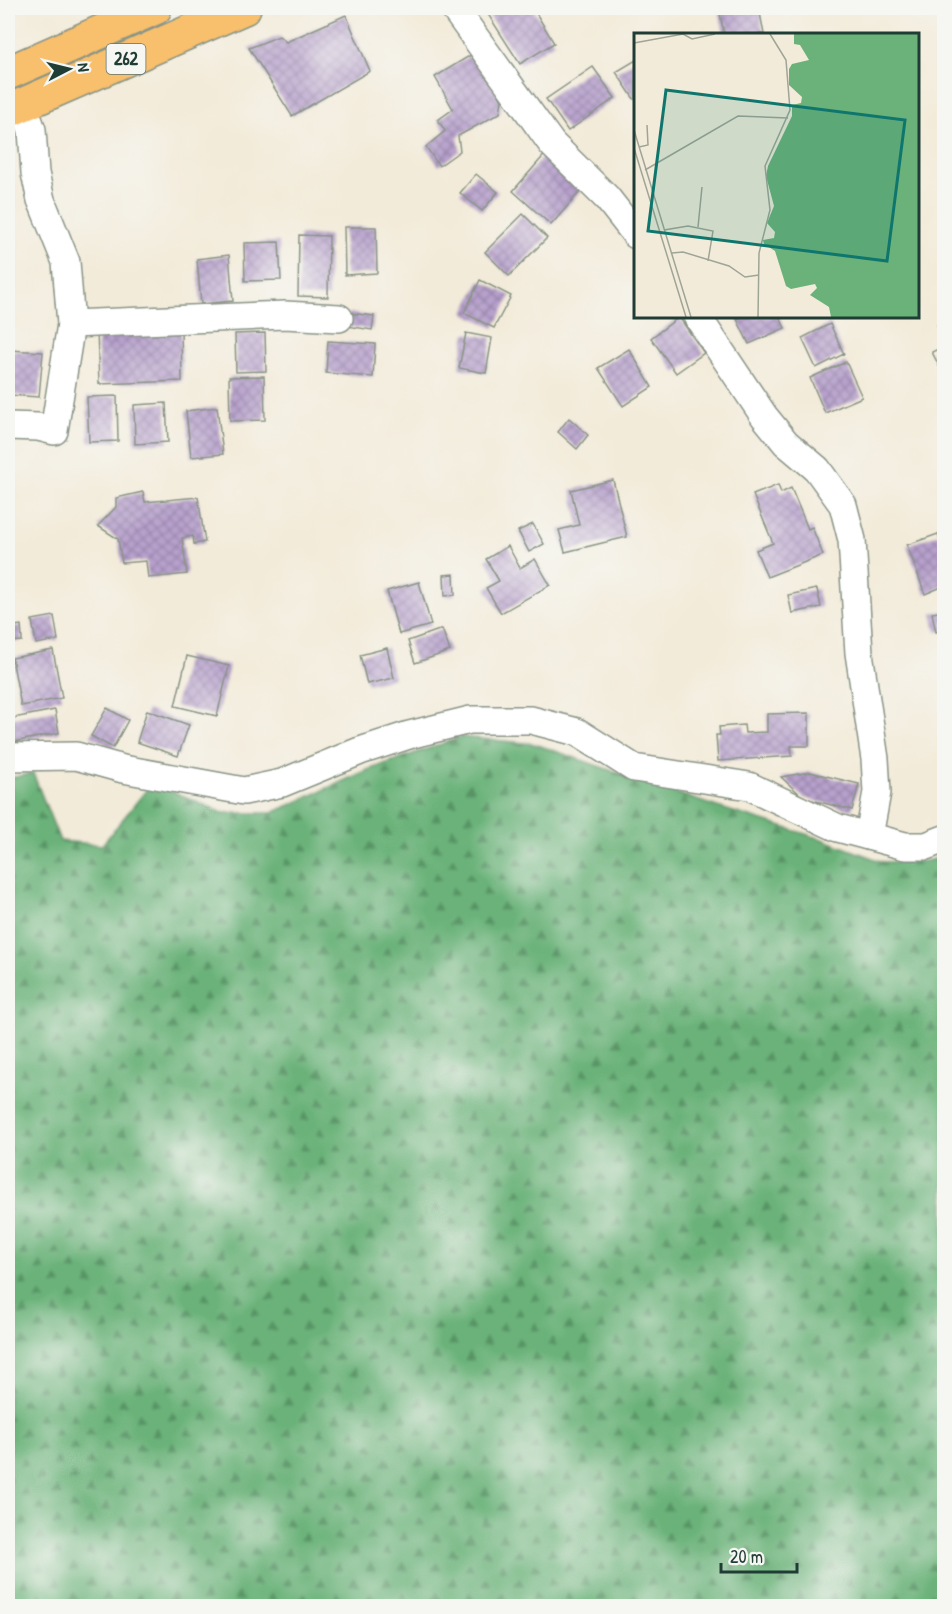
<svg xmlns="http://www.w3.org/2000/svg" width="952" height="1614" font-family="'Patrick Hand',sans-serif">
<style>
.forest{fill:url(#forest-firs);stroke:#447856;stroke-width:1.5}
.building{fill:url(#building-cross-hatch)}
.lines{fill:none;stroke-linecap:round;stroke-linejoin:round}
.minor-casing{stroke:#899486;stroke-width:30}
.highway-casing{stroke:#899486;stroke-width:36}
.minor{stroke:#fff;stroke-width:27}
.highway{stroke:#f8bf6c;stroke-width:33}
.labels{text-anchor:middle;stroke-width:6;stroke-linejoin:round;paint-order:stroke}
.shield{fill:#f6f6f2;stroke:#60746d;stroke-width:1.5}
.shield-label{font-size:18px;font-weight:bold;fill:#1f3d34}
.inset-road{fill:none;stroke:#9ea597;stroke-width:1.5}
.view{fill:#0f766e;fill-opacity:0.15;stroke:#0f766e;stroke-width:3}
.inset-edge{fill:none;stroke:#1f3d34;stroke-width:3}
</style>
<defs>
<pattern id="forest-firs" width="22" height="20" patternUnits="userSpaceOnUse" patternTransform="scale(1.5)"><rect width="22" height="20" fill="#6ab279"/><path d="M5 1l3.5 6h-7zM16 11l3.5 6h-7z" fill="#579264"/></pattern>
<pattern id="building-cross-hatch" width="8" height="8" patternUnits="userSpaceOnUse" patternTransform="scale(1.5)"><rect width="8" height="8" fill="#b8a1cd"/><path d="M0 0l8 8M0 8l8-8" fill="none" stroke="#9584a7"/></pattern>
</defs>
<rect width="100%" height="100%" fill="#f6f6f2"/>
<filter id="ink" filterUnits="userSpaceOnUse"><feTurbulence type="fractalNoise" baseFrequency=".0167" numOctaves="2"/><feDisplacementMap in="SourceGraphic" scale="12" xChannelSelector="R" yChannelSelector="G"/><feConvolveMatrix kernelMatrix="1 2 1 2 8 2 1 2 1" color-interpolation-filters="sRGB"/></filter>
<filter id="wash" filterUnits="userSpaceOnUse"><feTurbulence type="fractalNoise" baseFrequency=".008" numOctaves="4" result="noise"/><feDisplacementMap in="SourceGraphic" scale="24" xChannelSelector="R" yChannelSelector="G"/><feGaussianBlur stdDeviation="1.35" result="paint"/><feColorMatrix in="noise" values="0 0 0 0 0 0 0 0 0 0 0 0 0 0 0 0 0 1.4 0 .05"/><feComposite in="paint" operator="in"/></filter>
<g filter="url(#wash)">
<rect width="100%" height="100%" fill="#f3ebd9"/>
<polygon class="forest" points="461,737 535,744 711,805 822,839 883,862 926,861 944,857 944,1606 8,1606 8,812 10,778 33,773 60,841 102,845 152,783 223,813 272,813 370,769"/>
<g id="blocks">
<g class="building">
<polygon points="484,8 533,8 554,43 520,64"/>
<polygon points="730,8 759,8 764,34 724,34 719,9"/>
<polygon points="346,15 370,71 292,116 249,48 279,36 286,42"/>
<polygon points="474,53 502,100 500,113 458,136 460,151 439,166 426,147 445,131 438,120 453,109 435,77"/>
<polygon points="636,60 636,98 634,99 616,72"/>
<polygon points="593,67 615,98 568,131 546,99"/>
<polygon points="547,152 585,186 551,225 513,191"/>
<polygon points="476,174 498,192 482,211 460,193"/>
<polygon points="523,214 547,238 509,276 485,252"/>
<polygon points="344,227 376,227 377,273 345,275"/>
<polygon points="299,235 329,236 328,297 298,296"/>
<polygon points="279,242 281,280 245,281 244,243"/>
<polygon points="229,255 233,301 201,304 197,259"/>
<polygon points="480,280 511,296 494,328 464,313"/>
<polygon points="349,313 374,316 372,330 347,326"/>
<polygon points="743,316 779,316 785,328 749,344 737,319"/>
<polygon points="679,317 704,353 676,373 651,338"/>
<polygon points="944,321 944,338 937,325"/>
<polygon points="830,324 844,354 816,368 802,338"/>
<polygon points="181,327 182,381 99,384 97,330"/>
<polygon points="265,333 266,371 236,372 235,334"/>
<polygon points="466,333 492,338 486,373 459,368"/>
<polygon points="328,341 375,344 373,377 326,373"/>
<polygon points="944,346 944,376 932,352"/>
<polygon points="629,349 652,387 623,406 598,368"/>
<polygon points="9,350 43,352 39,397 8,395"/>
<polygon points="846,362 862,397 825,413 810,378"/>
<polygon points="264,376 265,420 230,421 229,377"/>
<polygon points="117,396 118,441 89,442 87,397"/>
<polygon points="166,403 168,442 135,444 134,405"/>
<polygon points="217,407 223,454 191,457 186,411"/>
<polygon points="569,418 588,435 577,449 558,432"/>
<polygon points="613,480 627,537 565,552 559,530 579,525 571,490"/>
<polygon points="778,485 781,493 791,488 808,529 812,527 823,555 767,577 756,550 773,543 753,495"/>
<polygon points="143,492 145,502 198,497 205,542 194,544 193,536 182,538 187,574 148,578 146,561 122,563 118,539 98,526 116,507 116,498"/>
<polygon points="533,524 544,544 529,552 518,531"/>
<polygon points="938,534 944,552 944,586 925,594 907,545"/>
<polygon points="508,546 520,568 535,559 550,585 501,613 486,588 499,581 486,559"/>
<polygon points="454,574 455,595 445,596 444,575"/>
<polygon points="419,582 431,625 399,634 387,591"/>
<polygon points="817,589 821,607 792,613 788,595"/>
<polygon points="944,611 944,631 936,632 932,613"/>
<polygon points="54,616 58,640 36,644 32,620"/>
<polygon points="21,625 22,641 8,642 8,627"/>
<polygon points="442,629 450,651 415,663 408,641"/>
<polygon points="387,648 394,678 367,684 360,655"/>
<polygon points="53,650 62,698 21,706 12,658"/>
<polygon points="187,656 229,666 217,716 175,706"/>
<polygon points="107,708 128,720 113,748 91,736"/>
<polygon points="55,710 59,733 8,743 8,719"/>
<polygon points="147,710 189,725 178,756 137,742"/>
<polygon points="809,713 809,746 791,746 792,756 718,761 716,735 720,735 719,727 744,725 745,733 767,732 767,714"/>
<polygon points="810,772 859,784 852,810 804,798 781,777"/>
</g>
</g>
</g>
<g filter="url(#ink)">
<use href="#blocks" fill-opacity="0" stroke="#899486" stroke-width="1.5"/>
<g class="lines">
<g class="minor-casing">
<g id="minor">
<polyline points="454,8 552,144 607,198 636,235"/>
<polyline points="697,316 764,416 786,443 817,469 843,505 852,540 859,653 875,759 877,792 869,836"/>
<polyline points="71,324 285,315 339,318"/>
<polyline points="8,426 38,427 54,431 71,324 66,262 41,200 35,173 32,130 23,104"/>
<polyline points="8,757 76,756 123,769 244,791 282,783 360,751 409,735 470,720 531,720 577,732 634,768 749,786 838,828 905,846 926,846 944,839"/>
</g>
</g>
<g class="highway-casing">
<g id="highway">
<polyline points="8,73 155,8"/>
<polyline points="8,111 244,8"/>
</g>
</g>
<use href="#minor" class="minor"/>
<use href="#highway" class="highway"/>
</g>
</g>
<g class="labels">
<rect class="shield" x="106.5" y="44" width="39" height="30" rx="4.5"/>
<g class="shield-label">
<text x="126" y="65">262</text>
</g>
</g>
<g transform="translate(634 33)">
<rect width="285" height="285" fill="#f3ebd9"/>
<path d="M160,1H285V284H197L195,274L176,262L183,255L181,251L157,256L152,253L141,218L130,211L129,207L140,205L141,199L133,190L140,173L132,143L134,133L158,83V72L167,70L168,64L155,52V36L158,31L175,27L166,12L160,11Z" fill="#6ab279"/>
<path class="inset-road" d="M0,10L49,1L58,6L81,1M0,97L57,284M5,114L14,112L13,92M0,115L52,284M11,137L104,83L154,85M64,194L68,154M30,197L54,193L79,198L74,228M38,220L49,219L95,233L111,244L125,242M124,284L125,220L136,177L131,133L156,77L152,27L136,1"/>
<path class="view" d="M32,57L271,87L253,228L14,198Z"/>
<rect width="285" height="285" class="inset-edge"/>
</g>
<rect width="952" height="1614" fill="none" stroke="#f6f6f2" stroke-width="30"/>
<g transform="translate(69 69) rotate(83)" stroke="#f6f6f2" stroke-width="4.5" paint-order="stroke">
<path d="M0-4.5L10 22L0 15L-10 22Z" fill="#1f3d34"/>
<text y="-9" font-size="16" font-weight="bold" text-anchor="middle" fill="#1f3d34">N</text>
</g>
<path d="M721 1563v9h76v-9" fill="none" stroke="#1f3d34" stroke-width="3"/>
<text x="730" y="1563" font-size="18" fill="#1f3d34" stroke="#f6f6f2" stroke-width="4.5" paint-order="stroke">20 m</text>
</svg>
